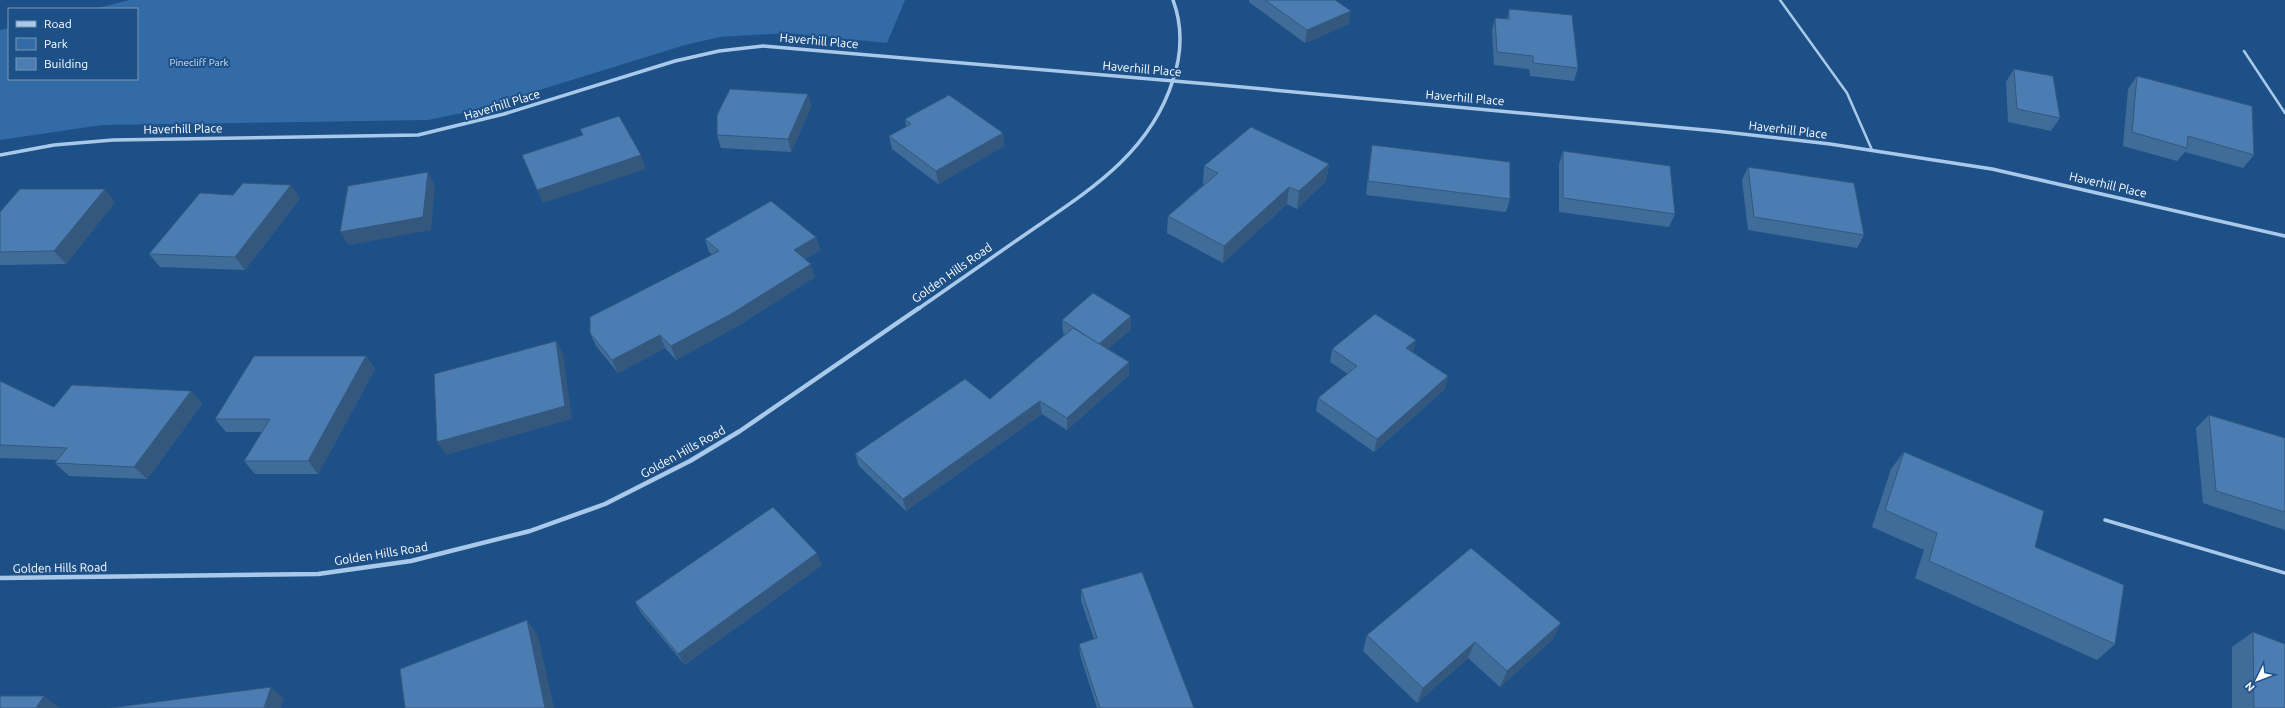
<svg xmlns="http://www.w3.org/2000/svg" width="2285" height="708" font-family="Ubuntu,sans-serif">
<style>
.green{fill:#326ba5}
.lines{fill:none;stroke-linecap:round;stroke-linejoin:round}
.service-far1{stroke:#a9c9eb;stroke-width:2.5}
.service{stroke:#a9c9eb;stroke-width:3.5}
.minor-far1{stroke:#a9c9eb;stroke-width:3.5}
.minor{stroke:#a9c9eb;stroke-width:4.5}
.wall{fill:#406c99}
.shaded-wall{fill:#34587d}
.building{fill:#4b7db2;stroke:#34587d}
.labels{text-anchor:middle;stroke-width:4;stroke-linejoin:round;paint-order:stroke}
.far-park-label{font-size:10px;fill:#cde2f8;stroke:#1e5088}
.street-label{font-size:12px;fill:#fff;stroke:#1e5088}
</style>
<rect width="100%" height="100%" fill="#1e5088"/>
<polygon class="green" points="130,0 905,0 887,43 787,33 720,37 685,45 472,111 428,120 102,125 0,140 0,30 9,28 9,79 137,79 137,9 94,9"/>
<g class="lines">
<g class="service-far1">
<polyline points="1780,0 1847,93 1872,150"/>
<polyline points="2244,51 2285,113"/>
</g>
<polyline class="service" points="2105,520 2285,573"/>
<g class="minor-far1">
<polyline points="0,155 54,145 113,140 418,135 504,114 675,61 719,51 763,46 1209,84 1716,131 1830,144 1992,169 2285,236"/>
<path d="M918,309C953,285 988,260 1023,236C1085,193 1149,156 1173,80C1182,53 1183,27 1173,0"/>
</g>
<polyline class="minor" points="0,578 318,574 411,561 530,531 605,504 690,461 740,431 919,308"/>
</g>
<g class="wall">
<polygon points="1249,0 1335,0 1349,24 1305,43 1249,2"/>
<polygon points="1509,9 1578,68 1574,81 1530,76 1529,69 1494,65 1492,31 1495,18 1507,19"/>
<polygon points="2014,69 2060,118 2051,131 2008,122 2006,82"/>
<polygon points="2137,76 2254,155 2243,168 2185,152 2177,161 2123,146 2128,89"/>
<polygon points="808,94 811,107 791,152 721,148 717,135"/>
<polygon points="905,119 1003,133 1004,146 938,184 892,149 889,136 906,127"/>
<polygon points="1372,145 1510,199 1506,212 1366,195 1370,159"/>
<polygon points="1563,151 1675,214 1669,227 1559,212 1559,164"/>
<polygon points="1329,164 1326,181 1297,209 1287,204 1223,263 1167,233 1168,216 1204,184 1203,184 1204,166"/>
<polygon points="1748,167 1864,235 1857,248 1748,230 1742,180"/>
<polygon points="300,198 245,270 160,267 149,254"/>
<polygon points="115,202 66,264 0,265 0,212"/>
<polygon points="816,237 820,250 805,259 815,277 736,327 676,360 665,348 618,373 596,346 590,333 712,254 709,252 705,239"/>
<polygon points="1062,320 1131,329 1108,349 1129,362 1129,375 1067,430 1042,414 906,511 859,466 855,454 990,399 1065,334 1063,333"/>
<polygon points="1332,349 1413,352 1448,376 1445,389 1374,452 1316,411 1318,398 1348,374 1330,362"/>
<polygon points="366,356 375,369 318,474 255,474 244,461 262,432 226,432 215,419"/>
<polygon points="0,381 54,407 191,391 202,404 147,479 69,476 55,463 58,460 0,458"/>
<polygon points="2209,415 2285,438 2285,530 2203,503 2196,428"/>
<polygon points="1904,452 2035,547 2115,644 2097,660 1915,578 1924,550 1872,527 1891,469"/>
<polygon points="822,565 685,665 642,614 635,602"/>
<polygon points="1081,589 1194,708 1097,708 1080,655 1079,644 1094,639 1081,601"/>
<polygon points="2253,632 2285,708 2232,708 2232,647"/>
<polygon points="1367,635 1553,639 1500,687 1468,658 1417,703 1363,651"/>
</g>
<g class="shaded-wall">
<polygon points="1351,11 1349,24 1305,43 1307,30"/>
<polygon points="808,94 811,107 791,152 788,139"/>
<polygon points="1003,133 1004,146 938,184 936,171"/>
<polygon points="641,155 646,169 543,203 537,190"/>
<polygon points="1329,164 1326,181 1297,209 1299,191"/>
<polygon points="428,172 435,185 431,230 349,245 340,232"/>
<polygon points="291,185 300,198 245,270 235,257"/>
<polygon points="1289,187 1287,204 1223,263 1224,246"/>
<polygon points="105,189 115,202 66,264 54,251"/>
<polygon points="816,237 820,250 798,263 794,250"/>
<polygon points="811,264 815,277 736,327 676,360 671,346"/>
<polygon points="1131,316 1131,329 1100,357 1099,344"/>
<polygon points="660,335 665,348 618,373 612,360"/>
<polygon points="1416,340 1413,353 1406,348"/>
<polygon points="556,341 563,354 572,419 446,455 437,442"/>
<polygon points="366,356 375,369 318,474 308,461"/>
<polygon points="1129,362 1129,375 1067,430 1067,418"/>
<polygon points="1448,376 1445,389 1374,452 1377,439"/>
<polygon points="191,391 202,404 147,479 134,467"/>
<polygon points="1040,401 1042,414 906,511 903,499"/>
<polygon points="817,553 822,565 685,665 678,654"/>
<polygon points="527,620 538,636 554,708 545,708"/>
<polygon points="1561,623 1553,639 1500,687 1507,671"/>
<polygon points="1475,642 1468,658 1417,703 1423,688"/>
<polygon points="271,687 284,699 281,708 264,708"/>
<polygon points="44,696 60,708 36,708"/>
</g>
<g class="building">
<polygon points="1265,0 1335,0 1351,11 1307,30"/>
<polygon points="1509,9 1572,15 1578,68 1533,63 1533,56 1497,52 1495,18 1509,19"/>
<polygon points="2014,69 2053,76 2060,118 2017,109"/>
<polygon points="2137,76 2252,106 2254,155 2188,136 2187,148 2132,132"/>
<polygon points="730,89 808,94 788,139 717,135 717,115"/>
<polygon points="949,95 1003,133 936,171 889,136 911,124 905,119"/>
<polygon points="619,116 641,155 537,190 522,155 583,135 580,129"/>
<polygon points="1251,127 1329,164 1299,191 1289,187 1224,246 1168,216 1218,173 1204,166"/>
<polygon points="1372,145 1510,162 1510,199 1368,181"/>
<polygon points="1563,151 1670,166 1675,214 1563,198"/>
<polygon points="1748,167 1854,183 1864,235 1754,217"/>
<polygon points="428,172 423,217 340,232 348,186"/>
<polygon points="243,183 291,185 235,257 149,254 200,193 233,195"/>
<polygon points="20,189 105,189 54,251 0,252 0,212"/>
<polygon points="771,201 816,237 794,250 811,264 731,314 671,346 660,335 612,360 590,333 590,317 719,251 705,239"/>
<polygon points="1093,293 1131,316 1099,344 1062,320"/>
<polygon points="1375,314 1416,340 1406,348 1448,376 1377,439 1318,398 1357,366 1332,349"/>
<polygon points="1073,328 1129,362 1067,418 1040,401 903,499 855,454 965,379 990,399"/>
<polygon points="556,341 565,406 437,442 434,374"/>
<polygon points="254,356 366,356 308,461 244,461 270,419 215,419"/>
<polygon points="0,381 54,407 72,385 191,391 134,467 55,463 67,448 0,445"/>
<polygon points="2209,415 2285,438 2285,512 2216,491"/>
<polygon points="1904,452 2044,511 2035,547 2124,585 2115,644 1929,561 1937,533 1885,510"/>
<polygon points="773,507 817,553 678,654 635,602"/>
<polygon points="1471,548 1561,623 1507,671 1475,642 1423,688 1367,635"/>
<polygon points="1142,572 1194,708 1100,708 1079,644 1097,638 1081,589"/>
<polygon points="527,620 545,708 405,708 400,669"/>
<polygon points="2253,632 2285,644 2285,708 2254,708"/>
<polygon points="271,687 264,708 110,708"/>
<polygon points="0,696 44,696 36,708 0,708"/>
</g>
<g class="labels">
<g class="far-park-label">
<text x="199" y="66">Pinecliff Park</text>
</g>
<g class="street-label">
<text transform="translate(819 41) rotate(5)" y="4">Haverhill Place</text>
<text transform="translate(1142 69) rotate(5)" y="4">Haverhill Place</text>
<text transform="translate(1465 98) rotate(5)" y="4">Haverhill Place</text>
<text transform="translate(502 105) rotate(-17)" y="4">Haverhill Place</text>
<text transform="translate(183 129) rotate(-1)" y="4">Haverhill Place</text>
<text transform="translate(1788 130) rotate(7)" y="4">Haverhill Place</text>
<text transform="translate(2108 185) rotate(13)" y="4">Haverhill Place</text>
<text transform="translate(952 273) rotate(-35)" y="4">Golden Hills Road</text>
<text transform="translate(683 452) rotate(-29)" y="4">Golden Hills Road</text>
<text transform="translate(381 554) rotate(-9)" y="4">Golden Hills Road</text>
<text transform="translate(60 568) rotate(-1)" y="4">Golden Hills Road</text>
</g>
</g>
<rect x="8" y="8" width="130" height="72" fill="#1e5088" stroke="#7896b8"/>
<rect x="16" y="21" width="20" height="6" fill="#a9c9eb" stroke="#7896b8"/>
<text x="44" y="28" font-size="12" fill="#ffffff">Road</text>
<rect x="16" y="38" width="20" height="12" fill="#326ba5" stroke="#7896b8"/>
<text x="44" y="48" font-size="12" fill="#ffffff">Park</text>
<rect x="16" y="58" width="20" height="12" fill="#4b7db2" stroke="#7896b8"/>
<text x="44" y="68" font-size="12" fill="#ffffff">Building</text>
<g transform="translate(2257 680) rotate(227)" stroke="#1e5088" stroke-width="3" paint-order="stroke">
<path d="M0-3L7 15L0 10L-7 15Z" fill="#ffffff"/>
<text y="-6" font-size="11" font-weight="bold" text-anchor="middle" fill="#ffffff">N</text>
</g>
</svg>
